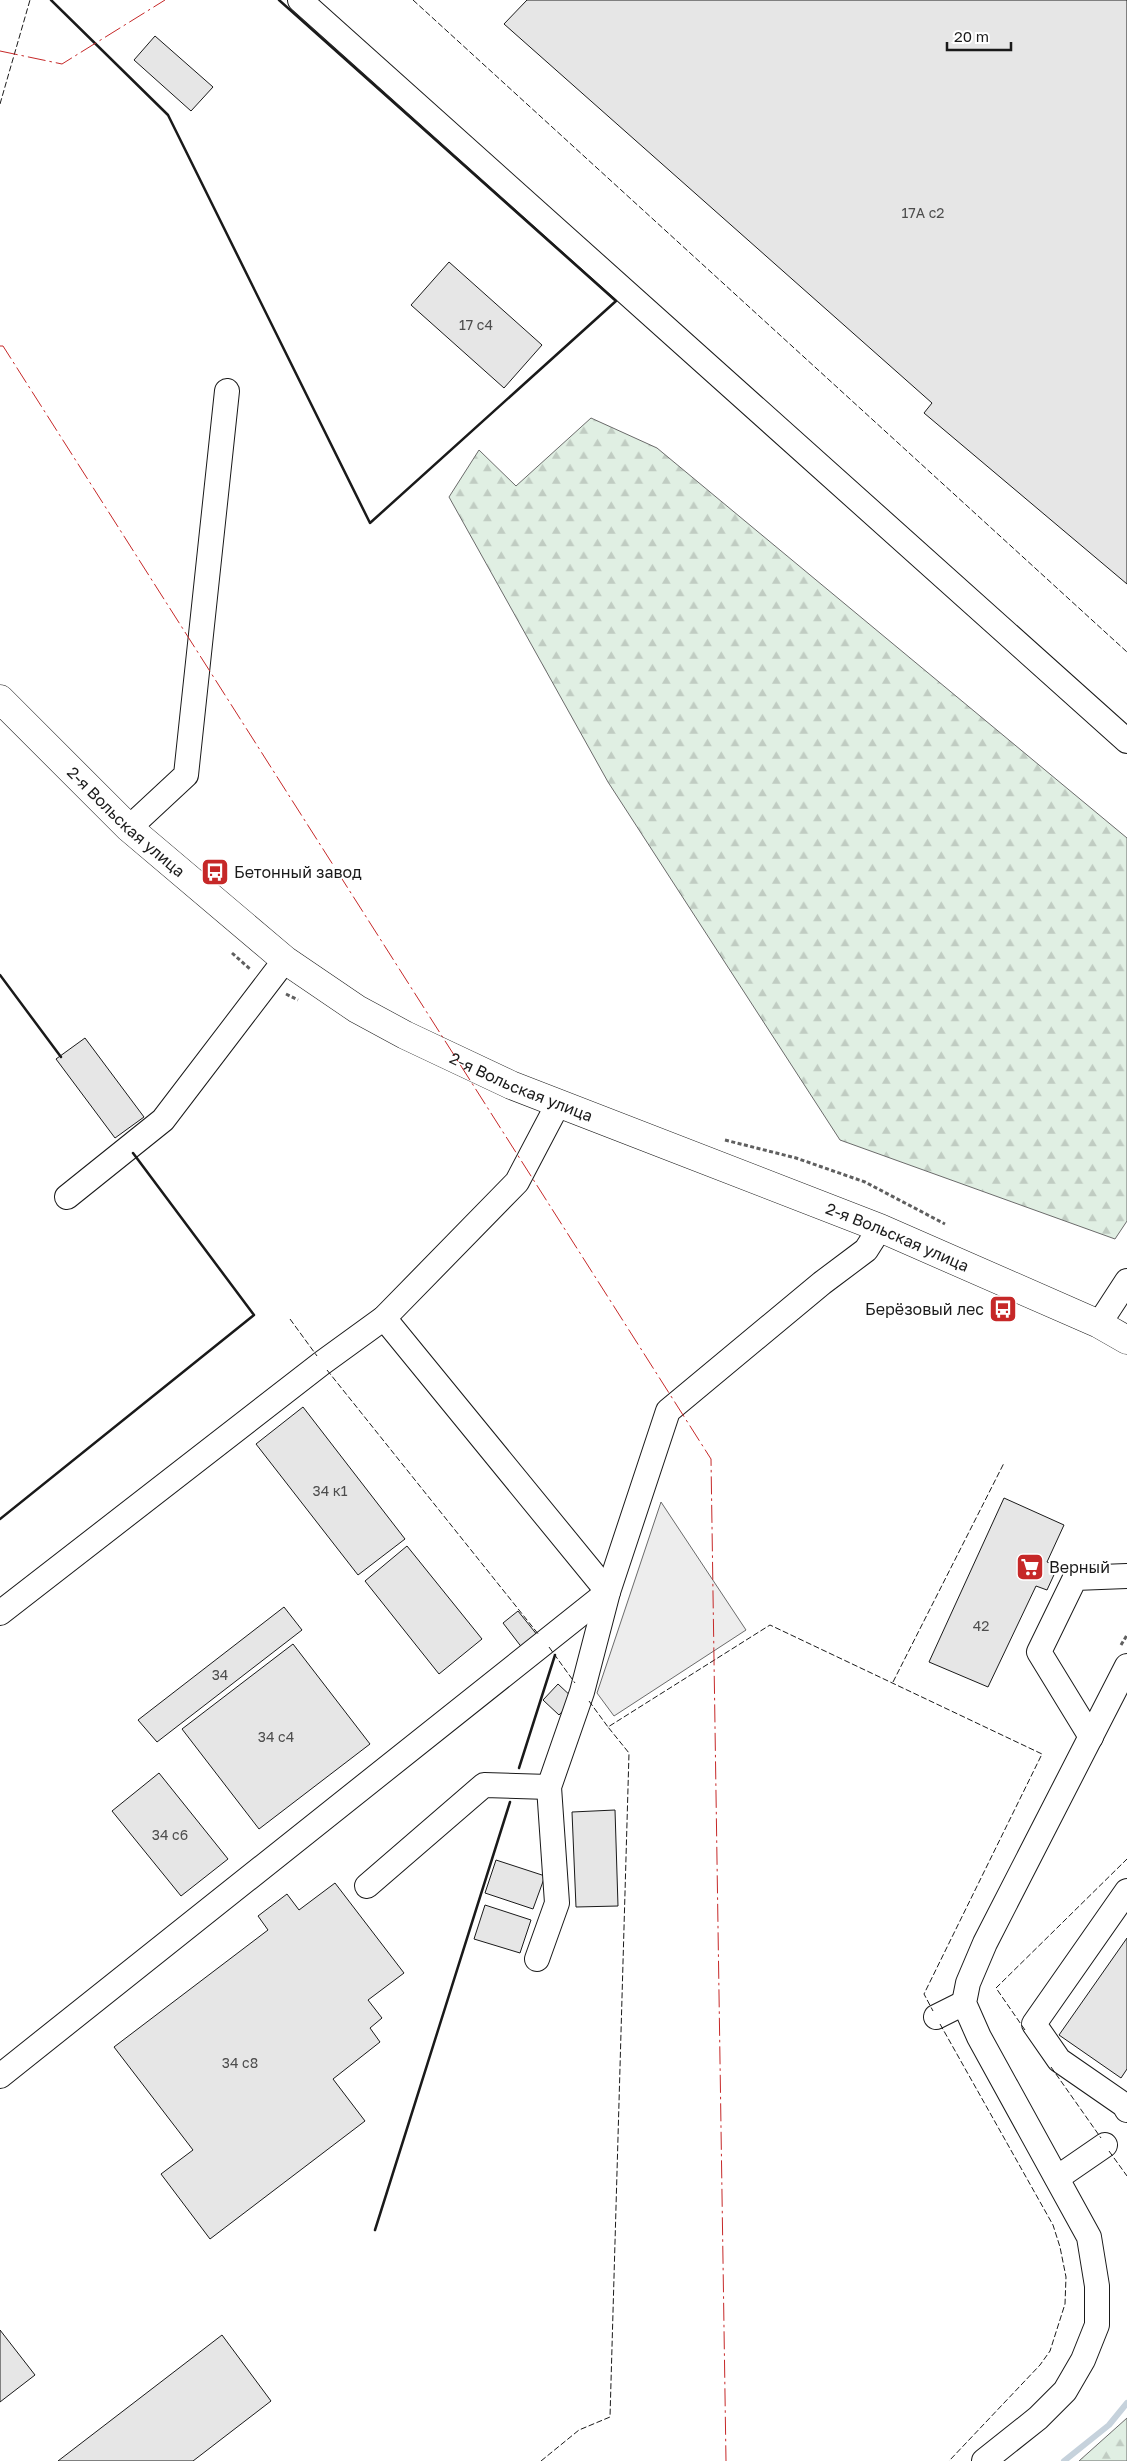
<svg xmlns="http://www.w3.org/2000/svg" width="1127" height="2461" font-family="'Golos Text',sans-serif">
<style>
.forest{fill:url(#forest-firs);stroke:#6a6a6a}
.parking{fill:#ededed;stroke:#6a6a6a}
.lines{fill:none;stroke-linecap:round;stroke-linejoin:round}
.stream{stroke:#c6d2dc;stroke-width:6}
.building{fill:#e6e6e6;stroke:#1a1a1a}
.minor-casing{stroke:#1a1a1a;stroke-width:26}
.major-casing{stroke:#1a1a1a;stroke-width:29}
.path{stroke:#5f5f5f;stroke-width:3;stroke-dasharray:4 2.5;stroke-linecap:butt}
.minor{stroke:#fff;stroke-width:24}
.major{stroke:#fff;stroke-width:28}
.fence{stroke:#1a1a1a;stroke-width:1;stroke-dasharray:6 2.5;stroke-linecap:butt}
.wall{stroke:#1a1a1a;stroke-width:2.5}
.power{stroke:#c62828;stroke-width:1;stroke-dasharray:18 4 2.5 4;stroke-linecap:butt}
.labels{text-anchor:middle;stroke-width:4;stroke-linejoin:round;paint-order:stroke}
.number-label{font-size:14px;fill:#4d4d4d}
.street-label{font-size:16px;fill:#1a1a1a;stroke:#fff}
.poi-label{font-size:16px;fill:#1a1a1a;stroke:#fff;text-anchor:start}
</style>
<defs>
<pattern id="forest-firs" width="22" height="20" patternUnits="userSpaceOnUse" patternTransform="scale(1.25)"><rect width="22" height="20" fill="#e0efe3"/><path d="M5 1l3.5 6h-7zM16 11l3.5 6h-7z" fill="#c0ccc2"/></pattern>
</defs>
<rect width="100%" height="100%" fill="#fff"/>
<g class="forest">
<polygon points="591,418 657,448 1127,838 1127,1221 1115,1239 840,1140 608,782 449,497 479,450 516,486"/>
<polygon points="1127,2418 1127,2461 1079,2461"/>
</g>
<polygon class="parking" points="661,1502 746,1630 614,1716 597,1693"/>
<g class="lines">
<polyline class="stream" points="1064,2461 1109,2425 1127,2403"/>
</g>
<g class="building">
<polygon points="527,0 1127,0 1127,584 924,413 932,403 504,24"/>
<polygon points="155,36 213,87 191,111 134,60"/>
<polygon points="449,262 542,345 504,388 411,305"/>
<polygon points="85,1038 144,1117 115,1138 56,1059"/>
<polygon points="303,1407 405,1539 358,1575 256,1444"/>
<polygon points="1004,1498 1064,1525 1047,1562 1058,1566 1047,1590 1036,1586 988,1687 929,1662"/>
<polygon points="407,1546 482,1639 439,1674 365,1581"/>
<polygon points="284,1607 302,1630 157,1742 138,1720"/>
<polygon points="518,1611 538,1636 523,1649 503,1623"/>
<polygon points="293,1644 370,1744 259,1829 182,1729"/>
<polygon points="558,1684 574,1699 559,1715 543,1700"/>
<polygon points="159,1773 228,1859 181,1896 112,1811"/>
<polygon points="615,1810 618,1906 576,1907 572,1812"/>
<polygon points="496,1860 545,1876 533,1909 485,1893"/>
<polygon points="335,1883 404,1973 368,2000 382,2018 370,2028 380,2042 333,2079 365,2121 210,2239 161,2174 193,2150 114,2047 268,1930 258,1916 287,1894 299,1910"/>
<polygon points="485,1905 531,1920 520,1953 474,1939"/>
<polygon points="1127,1938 1127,2069 1121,2078 1059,2035"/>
<polygon points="0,2330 35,2375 0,2402"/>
<polygon points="222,2335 271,2401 193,2461 58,2461"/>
</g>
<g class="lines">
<g class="minor-casing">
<g id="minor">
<polyline points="300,0 1127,741"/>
<polyline points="129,828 186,775 227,391"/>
<polyline points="67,1197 163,1120 285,960"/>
<polyline points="384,1318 608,1592 582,1692 549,1787 557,1903 537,1959"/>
<polyline points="1099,1324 1127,1281"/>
<polyline points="0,1613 322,1363 384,1318 517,1182 558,1104"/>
<polyline points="1091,1737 1039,1652 1075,1578 1127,1576"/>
<polyline points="367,1886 484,1785 549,1787"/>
<polyline points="1127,1891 1034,2024 1059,2060 1124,2105 1127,2110"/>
<polyline points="936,2017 964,2003"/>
<polyline points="0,2076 608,1592 668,1411 822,1283 866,1250 880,1228"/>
<polyline points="1057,2178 1105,2145"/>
<polyline points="984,2461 1038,2418 1065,2391 1083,2360 1097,2325 1097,2286 1089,2237 979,2037 964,2003 968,1983 985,1943 1127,1666"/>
</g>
</g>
<g class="major-casing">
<g id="major">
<path id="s1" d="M0,699L129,828L285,960L357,1009L405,1035L511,1085L880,1228L1099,1324L1127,1340"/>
</g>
</g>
<g class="path">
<polyline points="232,953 250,969"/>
<polyline points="286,994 298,1000"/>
<polyline points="725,1140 796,1158 865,1182 945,1224"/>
<polyline points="1121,1645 1127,1635"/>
</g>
<use href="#minor" class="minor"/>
<use href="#major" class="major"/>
<g class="fence">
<polyline points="413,0 1127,652"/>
<polyline points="0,104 30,0"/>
<polyline points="290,1319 317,1356"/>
<polyline points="327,1370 539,1635"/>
<polyline points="549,1647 575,1683"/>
<polyline points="893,1682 1004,1463"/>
<polyline points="589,1701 608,1727"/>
<polyline points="940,2024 1053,2225 1060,2247 1066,2277 1065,2304 1050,2351 1040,2365 949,2461"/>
<polyline points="1025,2030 996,1988 1127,1859"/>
<polyline points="1051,2067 1101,2138"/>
<polyline points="1109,2151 1127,2176"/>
<polyline points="541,2461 579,2430 610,2417 629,1753 608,1727 770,1625 1042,1754 924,1994 933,2011"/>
</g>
<g class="wall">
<polyline points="51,0 168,115 370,523 616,301 279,0"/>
<polyline points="0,975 61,1057"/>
<polyline points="0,1519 254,1315 133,1153"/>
<polyline points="519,1768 555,1655"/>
<polyline points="375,2230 510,1802"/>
</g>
<g class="power">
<polyline points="0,51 62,64 165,0"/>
<polyline points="0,346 3,346 711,1459 726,2461"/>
</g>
</g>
<defs>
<g id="bus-square" transform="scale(1.4375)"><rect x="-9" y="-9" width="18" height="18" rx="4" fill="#c62828" stroke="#fff"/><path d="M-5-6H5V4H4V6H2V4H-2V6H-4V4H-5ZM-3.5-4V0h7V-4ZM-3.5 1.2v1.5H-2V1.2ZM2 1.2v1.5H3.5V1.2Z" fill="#fff"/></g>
<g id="supermarket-square" transform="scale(1.4375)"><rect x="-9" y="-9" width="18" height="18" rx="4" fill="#c62828" stroke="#fff"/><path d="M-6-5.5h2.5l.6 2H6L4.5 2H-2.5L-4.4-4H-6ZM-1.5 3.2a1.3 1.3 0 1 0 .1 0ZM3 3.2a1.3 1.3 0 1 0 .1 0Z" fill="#fff"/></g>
</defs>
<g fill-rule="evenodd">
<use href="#bus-square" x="215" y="872"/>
<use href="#bus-square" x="1003" y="1309"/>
<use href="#supermarket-square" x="1030" y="1567"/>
</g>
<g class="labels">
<g class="number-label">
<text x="923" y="218">17А с2</text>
<text x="476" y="330">17 с4</text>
<text x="330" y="1496">34 к1</text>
<text x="981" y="1631">42</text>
<text x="220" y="1680">34</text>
<text x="276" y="1742">34 с4</text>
<text x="170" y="1840">34 с6</text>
<text x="240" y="2068">34 с8</text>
</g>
<g class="street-label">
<text dy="6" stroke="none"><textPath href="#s1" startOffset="176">2-я Вольская улица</textPath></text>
<text dy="6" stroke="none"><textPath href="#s1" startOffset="656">2-я Вольская улица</textPath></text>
<text dy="6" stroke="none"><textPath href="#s1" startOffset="1061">2-я Вольская улица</textPath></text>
</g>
<g class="poi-label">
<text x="234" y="878">Бетонный завод</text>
<text x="984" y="1315" text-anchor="end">Берёзовый лес</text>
<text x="1049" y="1573">Верный</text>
</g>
</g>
<path d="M947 42v8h64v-8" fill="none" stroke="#1a1a1a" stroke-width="2.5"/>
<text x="954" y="42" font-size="15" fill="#1a1a1a" stroke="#ffffff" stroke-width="4" paint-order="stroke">20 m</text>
</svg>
